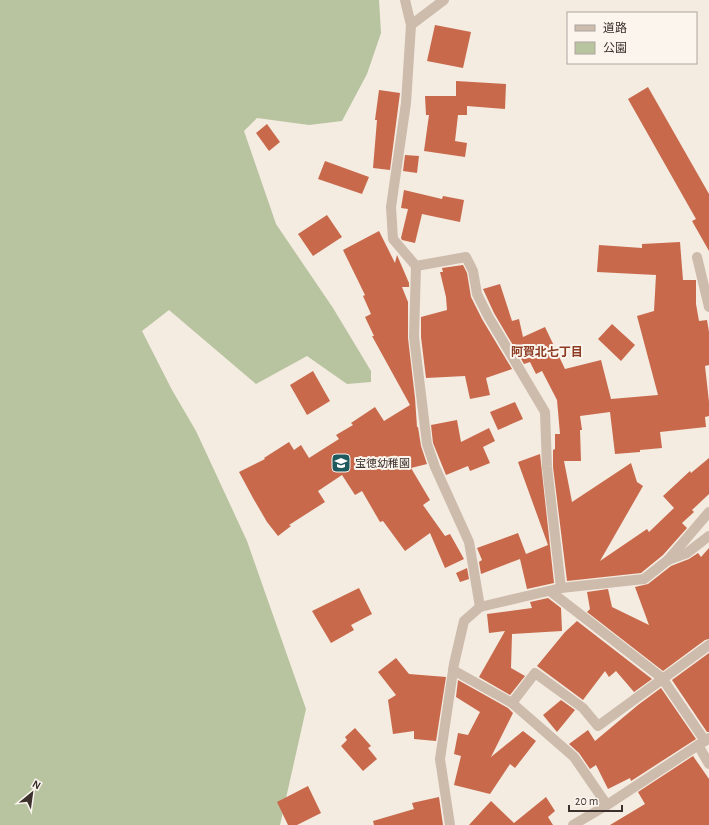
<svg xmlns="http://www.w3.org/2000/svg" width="709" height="825" font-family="'Alegreya Sans','Noto Sans JP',sans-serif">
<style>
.green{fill:#b8c4a0}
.building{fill:#c8694b}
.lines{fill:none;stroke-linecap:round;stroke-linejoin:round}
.lane{stroke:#cdbbac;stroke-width:10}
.street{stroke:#cdbbac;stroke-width:10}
.labels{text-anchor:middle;stroke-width:4;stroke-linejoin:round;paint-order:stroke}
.poi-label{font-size:11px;fill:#3b302b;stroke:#fbf5ee;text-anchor:start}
.neighbourhood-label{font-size:12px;font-weight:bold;fill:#8c3b22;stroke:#fbf5ee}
</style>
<rect width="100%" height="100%" fill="#f4ebe1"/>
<polygon class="green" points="0,0 379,0 381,33 367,74 342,121 309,125 257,118 244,131 276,224 333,308 371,371 371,382 347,384 307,356 256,384 169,310 142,331 172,390 196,431 247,541 306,709 280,825 0,825"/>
<g class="building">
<polygon points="435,25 471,32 463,68 427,61"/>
<polygon points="456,81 506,84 505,109 467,106 467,115 458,115 455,141 467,143 465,157 424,151 429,115 426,115 425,96 456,96"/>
<polygon points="648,87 709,194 709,251 692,221 696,219 628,99"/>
<polygon points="379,90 400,93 390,170 373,168 377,120 375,120"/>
<polygon points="267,124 280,142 269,151 256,133"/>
<polygon points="405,155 419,156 417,173 403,171"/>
<polygon points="325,161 369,177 362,194 318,179"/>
<polygon points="404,190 442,199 443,196 464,200 460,222 422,214 415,243 402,240 401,238 408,209 401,208"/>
<polygon points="327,215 342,237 313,256 298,234"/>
<polygon points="379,231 395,263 397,255 409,283 409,287 402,287 408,302 408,338 415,398 417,427 418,427 421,446 427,464 411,468 430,500 423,505 445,536 450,534 464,559 445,568 430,533 405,551 383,521 380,522 362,491 355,495 342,475 318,491 325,502 289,525 291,526 278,536 267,522 253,498 239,472 265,459 264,458 289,442 294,450 301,445 309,458 339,439 336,435 353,425 351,423 375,407 384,421 410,405 372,336 374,336 365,317 371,314 363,296 365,295 343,250"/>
<polygon points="680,242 683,280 696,280 696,304 699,321 707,320 709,332 709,365 705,366 709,402 709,416 705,417 706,427 660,432 662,448 640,450 640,452 615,454 610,412 580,416 582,430 580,430 581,461 564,461 572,502 631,463 637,482 643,486 600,561 647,529 649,532 674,508 663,496 690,471 691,473 709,458 709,494 692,510 694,512 682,523 687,528 663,555 641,573 567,581 553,467 553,450 555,449 555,434 560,434 557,400 542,371 536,374 530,362 524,364 494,313 483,289 500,284 512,321 519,319 523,337 545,327 565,369 601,360 611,399 658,395 637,316 654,311 656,275 597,272 599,245 642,248 642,244"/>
<polygon points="463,265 467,273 471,297 482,319 512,369 486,378 490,395 470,399 465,376 426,378 421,337 421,317 447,310 446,297 440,272 443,272 442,268"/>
<polygon points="612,324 635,345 621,361 598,339"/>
<polygon points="313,371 330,401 307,415 290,385"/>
<polygon points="515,402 523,419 498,430 490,412"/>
<polygon points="457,420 461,442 489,428 495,441 483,447 490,463 470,471 468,466 446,475 433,443 431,425"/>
<polygon points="540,454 554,583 527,589 520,559 481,574 479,562 482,560 477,548 518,533 526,554 548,545 518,462"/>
<polygon points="709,548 709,639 705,640 663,671 587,612 590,609 587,592 608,589 612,607 649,625 635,587 648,584 671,566 689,559 698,553 701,557"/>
<polygon points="467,568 469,579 460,582 456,573"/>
<polygon points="359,588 372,614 351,625 354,630 331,643 312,611"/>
<polygon points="548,598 561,608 562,631 512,634 511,668 525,676 510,695 479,677 505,631 489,633 487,614 532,608 530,602"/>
<polygon points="577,621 652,679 634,692 616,671 609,677 605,671 583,700 537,666 565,632"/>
<polygon points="709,653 709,732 707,732 672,680"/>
<polygon points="396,658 409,674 446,677 436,741 414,739 414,731 393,734 388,700 396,695 378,672"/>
<polygon points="458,680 508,708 513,713 491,757 523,731 536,741 515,768 510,764 490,794 454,785 461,756 454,754 458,733 468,735 480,712 456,697"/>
<polygon points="661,688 696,739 631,781 630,778 608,789 596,765 590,769 579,753 569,744 588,730 595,741 638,705"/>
<polygon points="561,700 575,710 557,732 543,715"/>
<polygon points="355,728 371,746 368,748 377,759 363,771 341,746 347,740 345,737"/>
<polygon points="693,756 709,779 709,825 610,825 645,804 638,792"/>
<polygon points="308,786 321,813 297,825 288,825 277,802"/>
<polygon points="439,797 443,825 374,825 373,821 414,809 412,803"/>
<polygon points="546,797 555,811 548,817 553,825 469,825 491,801 514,823"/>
</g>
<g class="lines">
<g class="lane">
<polyline points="668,560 687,553 709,536"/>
<polyline points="550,591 662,678 705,741"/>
<polyline points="453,670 512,703 574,757 607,805"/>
<polyline points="512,703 535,673 583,708 598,726 709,645"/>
</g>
<g class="street">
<polyline points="405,0 411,25 406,103 391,207 393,239 416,266 414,337 427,444 435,467 469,542 480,607"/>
<polyline points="411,25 444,0"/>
<polyline points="697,257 709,307"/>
<polyline points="416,266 466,257 473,271 477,294 488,316 545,412 547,467 561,588"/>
<polyline points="698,745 709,764"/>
<polyline points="450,825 440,759 454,664 464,621 480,607 561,588 644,579 668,560 709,512"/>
<polyline points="573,825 607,805 709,738"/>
</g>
</g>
<defs>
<g id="school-square" transform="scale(1)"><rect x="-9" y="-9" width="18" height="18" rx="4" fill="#1f5a5e" stroke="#fbf5ee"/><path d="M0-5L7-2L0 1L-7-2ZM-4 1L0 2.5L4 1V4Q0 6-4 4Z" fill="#fff"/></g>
</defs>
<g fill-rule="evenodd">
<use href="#school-square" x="341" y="463"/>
</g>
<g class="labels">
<g class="poi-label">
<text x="355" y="467">宝徳幼稚園</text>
</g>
<g class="neighbourhood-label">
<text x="547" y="356">阿賀北七丁目</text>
</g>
</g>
<rect x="567" y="12" width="130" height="52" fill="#fbf5ee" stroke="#aea6a0"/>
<rect x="575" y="25" width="20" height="6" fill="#cdbbac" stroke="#aea6a0"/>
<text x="603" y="32" font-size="12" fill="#3b302b">道路</text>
<rect x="575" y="42" width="20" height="12" fill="#b8c4a0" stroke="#aea6a0"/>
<text x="603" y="52" font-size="12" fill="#3b302b">公園</text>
<g transform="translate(32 793) rotate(29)" stroke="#fbf5ee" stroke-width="3" paint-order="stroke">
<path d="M0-3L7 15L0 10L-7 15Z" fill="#3b302b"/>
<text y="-6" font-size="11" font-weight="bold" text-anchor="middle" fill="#3b302b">N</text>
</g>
<path d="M569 805v6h53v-6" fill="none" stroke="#3b302b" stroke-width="2"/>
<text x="575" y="805" font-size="12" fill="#3b302b" stroke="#fbf5ee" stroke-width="3" paint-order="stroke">20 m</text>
</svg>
